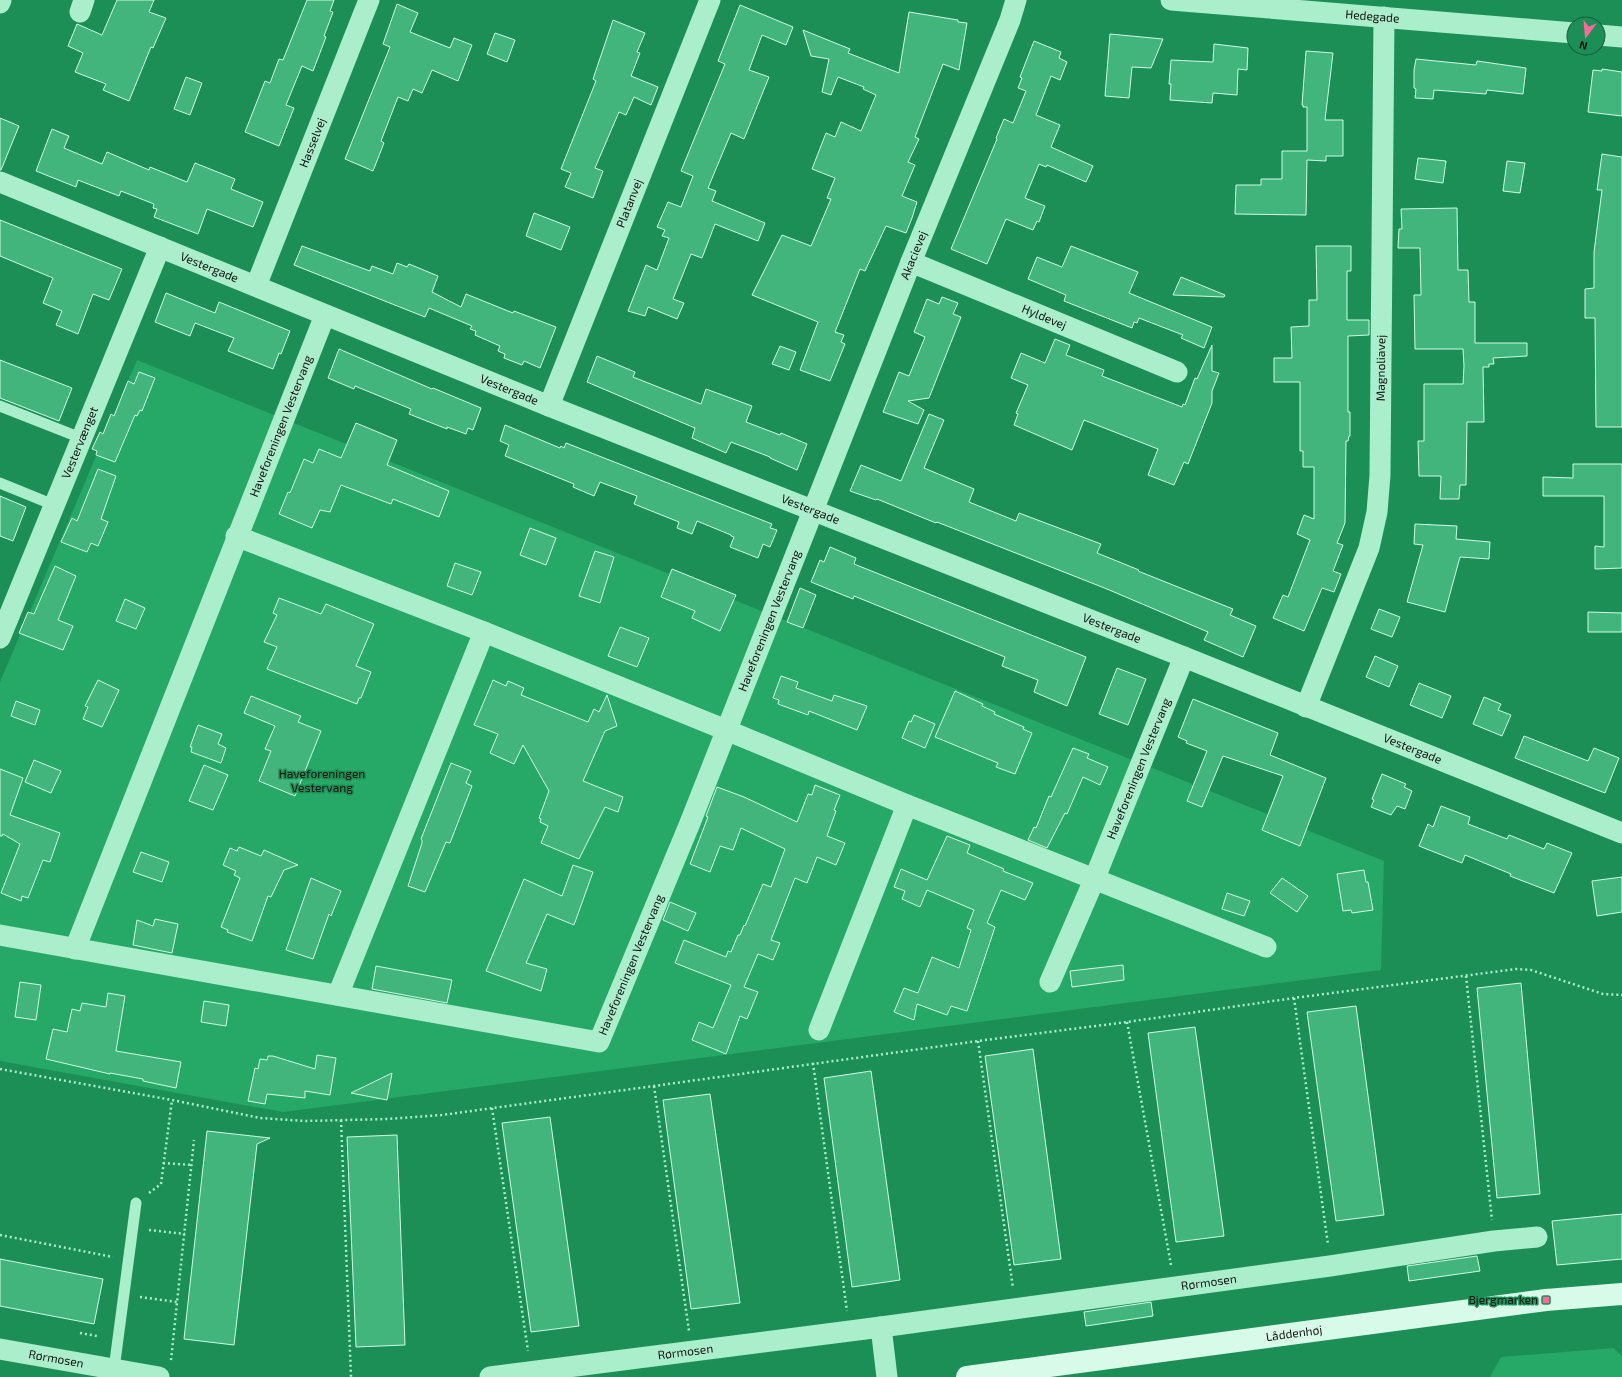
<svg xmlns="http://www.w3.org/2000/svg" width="1622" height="1377" font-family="'Exo 2',sans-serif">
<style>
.green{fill:#26a867}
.building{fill:#41b57c;stroke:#d1fae5}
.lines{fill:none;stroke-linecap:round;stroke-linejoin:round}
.path{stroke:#abeecc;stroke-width:2.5;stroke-dasharray:2 3;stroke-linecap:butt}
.lane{stroke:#abeecc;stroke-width:11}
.street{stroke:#abeecc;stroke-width:21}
.secondary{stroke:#d8fae9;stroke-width:22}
.poi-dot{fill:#fe699c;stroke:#1c8f57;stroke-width:1.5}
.labels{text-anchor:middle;stroke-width:3;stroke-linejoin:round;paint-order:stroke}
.street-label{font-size:12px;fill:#111;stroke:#1c8f57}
.park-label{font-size:12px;fill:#111;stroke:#1c8f57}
.poi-label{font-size:12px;fill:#111;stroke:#1c8f57;text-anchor:end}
</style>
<rect width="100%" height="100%" fill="#1c8f57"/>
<g class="green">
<polygon points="137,360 1384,861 1381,970 283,1112 0,1061 0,682"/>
<polygon points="1613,1348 1622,1356 1622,1377 1490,1377 1501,1357"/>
</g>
<g class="building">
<polygon points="117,0 154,0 149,12 166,18 153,48 151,47 129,101 103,90 106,84 75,72 83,53 68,46 77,24 102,35"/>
<polygon points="307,0 334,0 330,11 333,12 324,36 326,37 313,71 302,66 286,105 294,108 279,146 245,132 265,81 270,83 279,59 283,60"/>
<polygon points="397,4 418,13 410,32 450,48 454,38 472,45 458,81 432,70 422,93 413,89 408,101 398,97 381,141 384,143 373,171 345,159 390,47 383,44"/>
<polygon points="740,5 793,27 786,45 762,35 749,70 769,77 744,139 731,133 708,188 716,191 712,201 765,223 758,241 715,224 702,258 691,254 673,299 684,303 677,319 648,307 645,316 628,311 646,265 657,270 669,238 662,236 665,230 657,227 668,202 681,207 693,176 681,171 725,64 718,61"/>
<polygon points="909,12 958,20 958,22 967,23 959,70 943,64 915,137 919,139 908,162 915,165 902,196 917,202 912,218 906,233 886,226 865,271 860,269 835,332 844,335 841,342 845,344 830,381 800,370 818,322 752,295 782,235 811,246 831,199 827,198 835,178 812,169 826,133 835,137 841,122 861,131 876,95 863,89 864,87 838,77 831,95 822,92 829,59 811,56 803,30 850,49 848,53 899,73"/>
<polygon points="613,20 645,33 637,52 640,53 631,76 658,87 651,105 634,97 626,115 619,112 595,168 603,171 593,198 565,187 571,173 561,169 596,81 593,79"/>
<polygon points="495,33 515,40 507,62 487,54"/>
<polygon points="1110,34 1163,39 1151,68 1132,67 1129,98 1105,96"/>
<polygon points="1034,41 1061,52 1059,58 1067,62 1060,80 1051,76 1036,115 1060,125 1051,147 1093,166 1086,182 1047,165 1046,167 1039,164 1025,198 1045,206 1039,222 1037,221 1033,230 1006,219 987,264 951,249 997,139 996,138 1004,119 1013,123 1026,91 1018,88 1022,78 1020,77"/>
<polygon points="1214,44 1248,48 1247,70 1238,69 1237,95 1213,93 1212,103 1170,100 1171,84 1169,84 1171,60 1213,62"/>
<polygon points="1306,51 1333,53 1325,120 1343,120 1343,156 1326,156 1326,161 1307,160 1306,215 1235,214 1236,185 1261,185 1261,179 1282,179 1282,151 1307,151 1307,107 1303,107 1303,105 1302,105"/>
<polygon points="1416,59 1476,65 1477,61 1526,68 1523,94 1487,90 1486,94 1434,90 1433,99 1415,98 1416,89 1414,88 1414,70"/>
<polygon points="1602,69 1622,72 1622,116 1588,112 1593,70 1602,71"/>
<polygon points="186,77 202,83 190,115 174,109"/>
<polygon points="0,118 19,126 1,170 0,170"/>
<polygon points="52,129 69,136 64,148 102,164 107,152 149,170 150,167 187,182 195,163 235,179 231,189 263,202 253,227 207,209 198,234 154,217 157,209 153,208 154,204 121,191 119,196 78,180 76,187 36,171"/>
<polygon points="1602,154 1622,157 1622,427 1596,427 1595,318 1585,318 1585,289 1594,288 1594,252 1602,190 1597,190"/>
<polygon points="1418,158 1446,161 1443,183 1415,179"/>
<polygon points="1507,161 1525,163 1520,193 1503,191"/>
<polygon points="1457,208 1458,270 1468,270 1469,302 1475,302 1475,343 1527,343 1527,356 1493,358 1494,364 1489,364 1489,367 1483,367 1484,422 1467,422 1466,485 1460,485 1459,499 1440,499 1441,476 1419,476 1418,441 1424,441 1424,384 1463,384 1464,366 1463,349 1415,349 1414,295 1421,295 1420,248 1398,248 1399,229 1402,229 1401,209"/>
<polygon points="534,213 570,227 561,250 526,236"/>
<polygon points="0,220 122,269 109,300 93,294 78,334 56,325 62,311 43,303 53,278 0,256"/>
<polygon points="302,246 370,271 372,266 393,274 397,263 407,267 409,264 438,276 432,292 461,307 466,294 513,313 514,311 556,327 540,368 524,361 522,365 504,358 505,354 498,351 500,346 475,335 476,331 470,329 472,326 429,308 425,317 294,265"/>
<polygon points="1071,246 1138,272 1129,293 1212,327 1204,348 1181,338 1183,335 1139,318 1137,323 1134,322 1132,328 1064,301 1066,295 1028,279 1037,257 1062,267"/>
<polygon points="1316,246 1351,246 1351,271 1347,271 1347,320 1369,320 1369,335 1348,336 1348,412 1350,412 1350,436 1349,436 1348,441 1346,441 1345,523 1337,543 1343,545 1333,571 1341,574 1334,592 1322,588 1304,631 1273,618 1283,595 1288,597 1310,540 1297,534 1304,515 1314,519 1314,467 1303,467 1303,451 1300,451 1300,382 1274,382 1274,358 1292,358 1291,327 1309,326 1309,300 1317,300"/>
<polygon points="1181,277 1225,295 1224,297 1173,295"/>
<polygon points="166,293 215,313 219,302 290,331 281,354 279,353 273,369 228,351 234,338 195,323 190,336 155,322"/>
<polygon points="942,297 958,303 953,314 961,317 929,398 908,401 924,410 918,424 883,412 899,372 909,376 925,337 914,332 927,299 939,304"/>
<polygon points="1055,339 1070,345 1066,355 1104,370 1102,376 1182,407 1183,404 1185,405 1195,378 1197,379 1212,345 1212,371 1219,373 1212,391 1212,403 1188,464 1184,462 1174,485 1148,475 1158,449 1084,420 1072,450 1014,425 1018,414 1016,413 1028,385 1011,378 1021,353 1045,363"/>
<polygon points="780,346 796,352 789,370 772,364"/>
<polygon points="339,349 432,389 433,388 481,408 473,430 468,428 466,434 447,427 447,429 409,414 411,409 355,386 354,389 328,378"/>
<polygon points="597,356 635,372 633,377 701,404 706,389 752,406 746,422 780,435 781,433 807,444 797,470 770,458 770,457 731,442 726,453 692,438 695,428 587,382"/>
<polygon points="0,360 72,388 59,421 0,398"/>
<polygon points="139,372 155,378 142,411 140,410 137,416 135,415 115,462 96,455 97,451 92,449 100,432 103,434 111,414 114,416 128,381 134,384"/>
<polygon points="929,414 944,420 924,468 974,489 969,502 1016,521 1019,513 1101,544 1097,553 1139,570 1138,571 1233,609 1230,615 1256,626 1243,657 1204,640 1208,632 1107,589 937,522 936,523 877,499 876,500 850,491 861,465 901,481"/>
<polygon points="356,423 397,440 387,465 449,491 439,517 393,499 391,504 341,485 330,512 320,510 312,528 279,514 288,492 290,493 304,459 313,463 319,449 341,458"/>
<polygon points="505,425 560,448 561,446 564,448 566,443 772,524 770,528 777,530 770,547 763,544 758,558 730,547 734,537 731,536 731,535 697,521 692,534 677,528 679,522 634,504 637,496 600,482 594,496 573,487 574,484 505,456 509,445 500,441"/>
<polygon points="1573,464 1622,464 1622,568 1595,569 1595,546 1604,547 1604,496 1543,496 1543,477 1573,478"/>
<polygon points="98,469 116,476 101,519 108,522 98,546 91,543 87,552 61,542 72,518 77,521"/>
<polygon points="0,496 26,507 13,541 0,536"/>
<polygon points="1415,524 1457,526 1456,539 1490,542 1489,559 1460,557 1445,612 1407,602 1423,545 1414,544"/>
<polygon points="530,528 556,538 546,565 520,555"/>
<polygon points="830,547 856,558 854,564 1086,657 1067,706 1034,692 1038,680 1002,666 1005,657 854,596 853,599 811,582 820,560 824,562"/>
<polygon points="595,551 614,557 600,603 579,596"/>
<polygon points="455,563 481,572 472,595 447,586"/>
<polygon points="55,566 76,576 58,620 73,626 63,650 19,633 28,612 34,614"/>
<polygon points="672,569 736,595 720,631 692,618 695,611 661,597"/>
<polygon points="800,588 816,595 803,628 787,622"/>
<polygon points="279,598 321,614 326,604 374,624 356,666 371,672 361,698 359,698 357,704 267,669 277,647 264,642 277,615 273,613"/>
<polygon points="125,599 145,608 136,629 116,621"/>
<polygon points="1379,609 1400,617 1392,637 1371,629"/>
<polygon points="1588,612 1622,613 1622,632 1588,632"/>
<polygon points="620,627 649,638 637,667 608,656"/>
<polygon points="1375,656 1398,666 1389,687 1366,677"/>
<polygon points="1117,668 1146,679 1128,725 1099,714"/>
<polygon points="781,676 798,682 796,688 832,701 834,695 867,706 857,730 809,711 808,715 778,704 779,700 773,698"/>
<polygon points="98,680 119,690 102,727 83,719 88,707 85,706"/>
<polygon points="493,680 506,686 508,681 524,688 521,695 588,722 594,709 599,712 607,695 617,726 605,731 583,781 623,797 618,812 605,807 579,859 541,843 548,826 540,822 541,819 539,818 549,791 523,745 514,764 490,753 498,734 474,725"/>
<polygon points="1419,683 1451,696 1442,718 1410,705"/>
<polygon points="955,691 983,704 982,706 995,712 994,714 1024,727 1023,729 1032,733 1015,774 996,767 998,763 935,737"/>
<polygon points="251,696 301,716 298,722 321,731 295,796 259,781 271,751 265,749 275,726 244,713"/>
<polygon points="1484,697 1501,704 1498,710 1511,715 1502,736 1473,724"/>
<polygon points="1193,699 1278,733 1270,755 1326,778 1300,846 1262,830 1283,776 1223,756 1202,807 1187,801 1207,751 1186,743 1187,741 1178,737"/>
<polygon points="16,701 40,710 35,725 11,716"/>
<polygon points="914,715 935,724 925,748 902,738 909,721 911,722"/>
<polygon points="198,725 222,734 218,744 226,748 221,763 191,752 192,747 190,747"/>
<polygon points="1524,736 1588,761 1594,748 1619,758 1605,793 1515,758"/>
<polygon points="1073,748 1089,754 1087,758 1108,767 1100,785 1083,777 1067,814 1065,813 1047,848 1028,840 1034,827 1036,828 1049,796 1051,797"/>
<polygon points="34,760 61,771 51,793 25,782"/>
<polygon points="451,763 471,771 466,783 472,786 450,843 446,842 425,892 408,886 422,843 422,840 421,839"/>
<polygon points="204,765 228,775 213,810 189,801"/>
<polygon points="0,769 23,778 10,815 60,833 50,862 43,860 28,898 22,896 21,901 1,893 20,844 3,834 2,836 0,836"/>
<polygon points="1382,774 1406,784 1404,787 1412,791 1405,809 1397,806 1391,815 1371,807 1374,800 1372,799"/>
<polygon points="815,785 840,795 834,810 836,811 827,836 845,843 836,865 817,857 807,883 795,878 771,940 780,943 773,960 758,954 744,987 758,992 747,1019 740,1016 726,1054 692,1040 699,1022 713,1028 731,985 675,963 684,940 726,957 728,951 731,952 738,935 740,935 744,925 745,926 763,884 771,887 785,849 741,828 733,850 720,846 710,872 690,864 708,817 706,816 717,787 744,797 797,822 808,794 812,795"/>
<polygon points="1441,806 1470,817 1468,824 1507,839 1509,835 1544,849 1547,843 1572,853 1554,893 1510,876 1511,874 1465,855 1462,863 1419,846 1428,824 1433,827"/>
<polygon points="947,836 970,845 967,853 1004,869 1003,871 1033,883 1025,900 1001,890 987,923 995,927 967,1011 951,1006 947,1015 917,1004 914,1020 894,1012 904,988 918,993 932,957 959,968 971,930 967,928 974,910 927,890 920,907 902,899 905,891 894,887 901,869 927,880"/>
<polygon points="239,847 261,856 264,850 298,865 284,870 271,897 268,896 252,941 227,932 228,930 221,927 240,878 234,875 236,871 223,865 230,848 237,851"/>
<polygon points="141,852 169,862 162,882 133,872"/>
<polygon points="573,865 593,872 574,925 547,914 526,963 547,969 541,991 486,971 524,879 562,896"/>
<polygon points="1364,870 1366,882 1368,882 1373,910 1352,913 1351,910 1343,911 1337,874"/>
<polygon points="1622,877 1622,912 1597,916 1592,881"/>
<polygon points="311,878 341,891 331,916 329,914 313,959 286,950"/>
<polygon points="1282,878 1308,896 1297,912 1270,893"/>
<polygon points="1227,893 1250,901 1244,916 1222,909"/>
<polygon points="670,902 696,913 688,931 663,920"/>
<polygon points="155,919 178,924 172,953 133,945 137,920 153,926"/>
<polygon points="1123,965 1124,980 1072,987 1070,971"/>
<polygon points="376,966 452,980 447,1003 372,989"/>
<polygon points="20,982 41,985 36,1020 15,1017"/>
<polygon points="1521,983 1540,1194 1497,1198 1477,988"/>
<polygon points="108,993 125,996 116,1051 181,1062 176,1088 143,1081 143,1079 110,1073 110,1074 46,1059 53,1029 67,1032 72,1009 80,1011 82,1003 106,1007"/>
<polygon points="204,1001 229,1005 226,1026 201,1022"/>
<polygon points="1356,1006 1384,1215 1336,1221 1307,1012"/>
<polygon points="1195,1027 1224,1236 1176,1242 1148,1033"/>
<polygon points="1033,1049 1061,1259 1014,1265 985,1056"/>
<polygon points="317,1055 336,1058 330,1095 305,1091 305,1098 267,1094 265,1104 248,1101 255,1068 258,1069 260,1059 267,1060 268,1056 273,1056 315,1069"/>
<polygon points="871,1071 900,1280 852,1287 824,1078"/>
<polygon points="392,1073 387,1100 351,1093"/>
<polygon points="710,1094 740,1303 691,1309 663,1100"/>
<polygon points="550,1117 579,1326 531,1332 502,1123"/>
<polygon points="207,1131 270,1138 257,1144 234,1345 184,1339"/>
<polygon points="397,1135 405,1345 356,1347 347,1137"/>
<polygon points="1622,1214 1622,1259 1557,1265 1552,1221"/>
<polygon points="1477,1256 1480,1271 1409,1281 1407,1266"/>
<polygon points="0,1259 103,1279 94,1324 0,1306"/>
<polygon points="1151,1302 1153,1316 1086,1326 1084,1312"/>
</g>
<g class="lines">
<g class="path">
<polyline points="1466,976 1492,1220"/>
<polyline points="1294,998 1328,1245"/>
<polyline points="1127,1022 1171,1265"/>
<polyline points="978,1041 1013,1288"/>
<polyline points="813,1063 847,1311"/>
<polyline points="0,1069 172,1100 260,1118 305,1121 387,1119 442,1115 654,1086 978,1041 1127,1022 1294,998 1516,969 1531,970 1603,994 1622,995"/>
<polyline points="654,1086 689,1331"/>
<polyline points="492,1108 528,1351"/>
<polyline points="341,1120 351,1377"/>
<polyline points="163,1163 192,1165"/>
<polyline points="149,1193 161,1184 172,1100"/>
<polyline points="149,1230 185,1234"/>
<polyline points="0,1235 113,1257"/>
<polyline points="140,1297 177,1302"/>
<polyline points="80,1333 97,1336"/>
<polyline points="171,1360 194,1140"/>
</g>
<g class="lane">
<polyline points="0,406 81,438"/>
<polyline points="0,483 54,505"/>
<polyline points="114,1369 136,1203"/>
</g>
<g class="street">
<path id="s1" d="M1171,0L1574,33"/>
<polyline points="0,3 1,0"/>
<polyline points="80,12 84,0"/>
<polyline points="1598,35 1622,37"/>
<path id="s2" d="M0,182L549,406L1184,657L1622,833"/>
<path id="s3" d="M911,262L1177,372"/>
<path id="s4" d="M256,286L369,0"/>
<path id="s5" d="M549,406L710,0"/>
<polyline points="236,536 484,632 726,730 907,805 1266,947"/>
<path id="s6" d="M0,638L160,247"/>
<path id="s7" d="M1306,707L1369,548L1377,512L1380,475L1384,17"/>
<path id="s8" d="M0,935L599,1042L690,823L911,262L1010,20L1016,0"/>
<path id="s9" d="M75,949L325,315"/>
<path id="s10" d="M1050,982L1094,880L1184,657"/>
<polyline points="338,995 484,632"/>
<polyline points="819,1030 907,805"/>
<polyline points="881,1327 887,1377"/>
<path id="s11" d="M0,1349L159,1377"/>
<path id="s12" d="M490,1377L881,1327L1330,1266L1494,1241L1537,1237"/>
</g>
<path class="secondary" id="s13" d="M967,1377L1546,1300L1622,1294"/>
</g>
<rect class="poi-dot" x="1542" y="1296" width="8" height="8" rx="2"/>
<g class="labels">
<g class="street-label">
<text dy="4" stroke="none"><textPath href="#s1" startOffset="202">Hedegade</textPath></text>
<text dy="4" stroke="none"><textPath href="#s4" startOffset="154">Hasselvej</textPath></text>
<text dy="4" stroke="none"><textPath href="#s5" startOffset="218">Platanvej</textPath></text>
<text dy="4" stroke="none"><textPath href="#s8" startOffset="1456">Akacievej</textPath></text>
<text dy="4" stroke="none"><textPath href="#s2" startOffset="226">Vestergade</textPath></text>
<text dy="4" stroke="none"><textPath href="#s3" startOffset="144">Hyldevej</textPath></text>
<text dy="4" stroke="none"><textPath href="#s7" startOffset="352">Magnoliavej</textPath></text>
<text dy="4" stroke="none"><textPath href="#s2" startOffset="550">Vestergade</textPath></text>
<text dy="4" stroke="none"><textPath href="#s9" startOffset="562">Haveforeningen Vestervang</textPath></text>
<text dy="4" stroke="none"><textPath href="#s6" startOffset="211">Vestervænget</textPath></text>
<text dy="4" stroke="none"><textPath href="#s2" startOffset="874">Vestergade</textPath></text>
<text dy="4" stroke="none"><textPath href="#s8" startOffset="1063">Haveforeningen Vestervang</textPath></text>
<text dy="4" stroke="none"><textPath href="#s2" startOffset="1198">Vestergade</textPath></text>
<text dy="4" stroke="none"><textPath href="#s2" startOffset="1522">Vestergade</textPath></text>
<text dy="4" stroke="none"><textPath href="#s10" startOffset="231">Haveforeningen Vestervang</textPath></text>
<text dy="4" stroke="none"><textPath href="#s8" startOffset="692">Haveforeningen Vestervang</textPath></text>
<text dy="4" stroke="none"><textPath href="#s12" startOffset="725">Rørmosen</textPath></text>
<text dy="4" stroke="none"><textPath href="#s13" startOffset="330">Låddenhøj</textPath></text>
<text dy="4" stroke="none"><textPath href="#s12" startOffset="197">Rørmosen</textPath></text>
<text dy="4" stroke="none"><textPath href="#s11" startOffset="57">Rørmosen</textPath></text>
</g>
<g class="park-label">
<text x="322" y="778">Haveforeningen<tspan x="322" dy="14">Vestervang</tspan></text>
</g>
<g class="poi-label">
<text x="1538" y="1304">Bjergmarken</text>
</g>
</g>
<g transform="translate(1586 36) rotate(196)"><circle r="19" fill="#1c8f57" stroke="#185d3b"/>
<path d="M0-3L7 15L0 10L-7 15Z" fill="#fe699c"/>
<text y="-6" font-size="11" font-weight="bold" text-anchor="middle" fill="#111111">N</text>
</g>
</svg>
